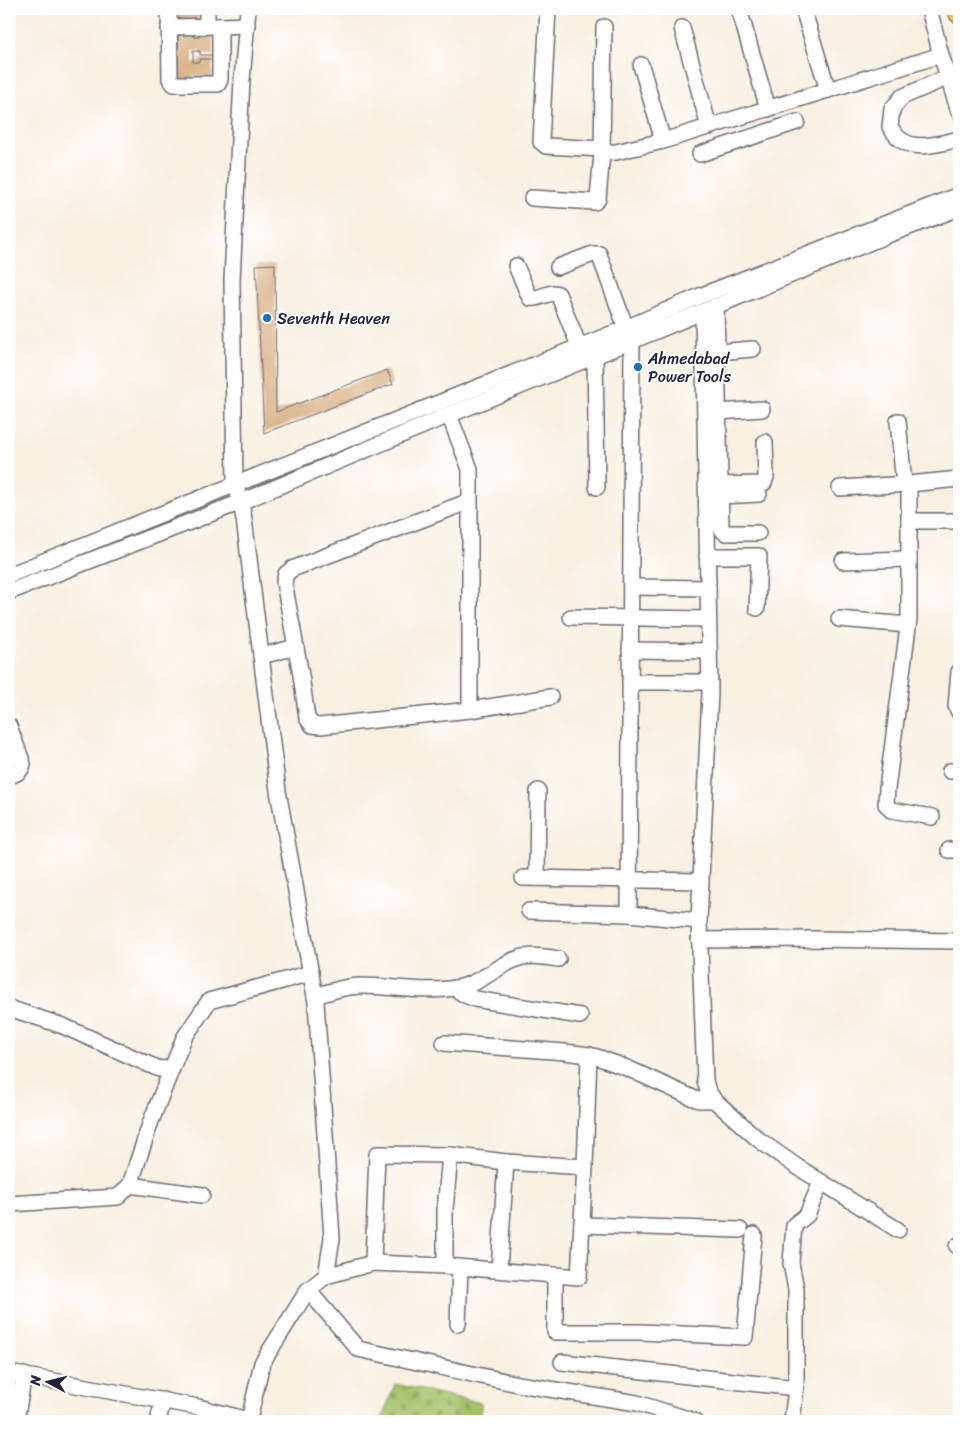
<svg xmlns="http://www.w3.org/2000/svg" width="968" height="1430" font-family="Sriracha,sans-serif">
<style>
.cemetery{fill:url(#cemetery-stones);stroke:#647252}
.building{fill:#d6af83}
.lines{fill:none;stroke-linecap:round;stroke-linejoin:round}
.minor-casing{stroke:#6d6a75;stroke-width:18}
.major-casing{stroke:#6d6a75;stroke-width:22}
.minor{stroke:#fff;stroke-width:15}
.major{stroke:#ebc669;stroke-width:20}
.poi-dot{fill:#1f6fb2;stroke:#fff;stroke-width:2}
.labels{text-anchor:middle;stroke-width:4;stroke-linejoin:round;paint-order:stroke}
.poi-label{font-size:16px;fill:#22223b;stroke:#fff;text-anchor:start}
</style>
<defs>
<pattern id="cemetery-stones" width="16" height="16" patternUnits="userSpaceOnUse" patternTransform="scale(1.25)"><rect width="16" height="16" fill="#a6c36a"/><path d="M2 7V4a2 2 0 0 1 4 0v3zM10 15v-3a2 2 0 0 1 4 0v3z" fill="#8fa75d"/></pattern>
</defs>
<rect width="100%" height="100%" fill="#fff"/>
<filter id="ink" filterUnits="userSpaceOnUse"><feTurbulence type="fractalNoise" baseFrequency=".02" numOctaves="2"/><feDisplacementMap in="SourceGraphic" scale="10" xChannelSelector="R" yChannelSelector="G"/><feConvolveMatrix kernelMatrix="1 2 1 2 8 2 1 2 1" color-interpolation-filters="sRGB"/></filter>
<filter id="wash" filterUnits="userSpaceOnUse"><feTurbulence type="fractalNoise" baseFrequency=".0096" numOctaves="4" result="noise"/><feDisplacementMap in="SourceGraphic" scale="20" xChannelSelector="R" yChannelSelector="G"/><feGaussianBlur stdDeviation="1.12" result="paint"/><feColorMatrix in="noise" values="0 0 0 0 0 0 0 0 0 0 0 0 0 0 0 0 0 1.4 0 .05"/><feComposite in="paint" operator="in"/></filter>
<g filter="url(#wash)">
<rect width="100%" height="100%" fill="#f8f0e1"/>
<polygon class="cemetery" points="395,1384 481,1403 481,1421 381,1421"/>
<g id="blocks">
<g class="building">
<polygon points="174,9 199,9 199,25 171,20"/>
<polygon points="178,32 193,33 193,37 199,37 199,33 213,33 213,55 200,55 200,51 193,51 193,62 199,62 200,59 213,59 212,82 199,82 199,76 193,76 193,82 178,82"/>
<polygon points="275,264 276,412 387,370 393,384 264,433 256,265"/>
</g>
</g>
</g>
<g filter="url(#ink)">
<use href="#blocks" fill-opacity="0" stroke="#6d6a75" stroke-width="1"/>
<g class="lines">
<g class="minor-casing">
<g id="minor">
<polyline points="169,9 170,79 174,84 218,84 220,80 220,26 247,25"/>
<polyline points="207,9 207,26"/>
<polyline points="248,9 242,80 232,280 235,484 241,502 244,519 278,791 316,1002 332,1238 326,1276 308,1290 262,1363 249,1420"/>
<polyline points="548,9 541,142 546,146 603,149"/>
<polyline points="739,9 768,109"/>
<polyline points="803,9 828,90"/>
<polyline points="929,9 941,55 959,112"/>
<polyline points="169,27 220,26"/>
<polyline points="682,28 709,127"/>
<polyline points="641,65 663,141"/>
<path d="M948,77L902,97L892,109L890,127C893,131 896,136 900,139C915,152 942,143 959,139"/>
<polyline points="602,153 616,152 663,141 941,55"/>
<polyline points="700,154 797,122"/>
<polyline points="532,198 595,202 598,199 602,153 604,27"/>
<path d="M516,266L530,298C540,300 549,290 558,294L579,346"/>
<polyline points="558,267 593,254 599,254 626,328"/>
<polyline points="716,306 721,527 723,531 726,533 758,533"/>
<polyline points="703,312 710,693 699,921 705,1081 708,1091 714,1100 759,1140 796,1166 898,1230"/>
<polyline points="717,352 753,349"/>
<polyline points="595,356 597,487"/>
<polyline points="718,412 762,409"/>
<polyline points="449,415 470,469 470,710 320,726 312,725 307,718 301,675 284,582 286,574 292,569 470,501"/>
<polyline points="898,421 904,484"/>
<polyline points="720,485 761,484 764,483 766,477 765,442"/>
<polyline points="840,488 909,484"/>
<polyline points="720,496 759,494"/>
<polyline points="909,521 959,521"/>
<polyline points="707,556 759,556 757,608"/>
<polyline points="843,561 909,559"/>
<polyline points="9,575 626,328 700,296 959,195"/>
<polyline points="631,587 708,588"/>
<polyline points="9,592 241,502 449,415 632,341 885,236 959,208"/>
<polyline points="571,617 708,619"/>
<polyline points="839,619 908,625"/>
<polyline points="630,650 709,651"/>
<polyline points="261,656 296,647"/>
<polyline points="959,672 956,706 959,712"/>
<polyline points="630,682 710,682"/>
<polyline points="470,710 550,697"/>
<path d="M9,726L23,764C21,772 16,774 9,776"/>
<polyline points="950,771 959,771"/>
<polyline points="932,817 891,810 886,804 887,789 909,619 909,484 959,479"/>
<polyline points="949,850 959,850"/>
<polyline points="523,878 701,881"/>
<polyline points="537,878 538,791"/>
<polyline points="529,911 629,914 699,921"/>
<polyline points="629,914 632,341"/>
<polyline points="699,940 811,939 959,941"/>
<polyline points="454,988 465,995 475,999 580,1016"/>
<path d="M315,996C329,992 345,986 360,986C394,986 427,994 461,987C484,982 501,962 523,957C534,955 547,957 558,959"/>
<polyline points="9,1008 63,1026 159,1069 172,1068"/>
<polyline points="444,1043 565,1052 589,1055"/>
<polyline points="506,1162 585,1167"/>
<polyline points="130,1185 202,1195"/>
<polyline points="9,1204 118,1197 130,1185 151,1121 184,1038 209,1001 311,973"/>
<polyline points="582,1225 740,1230"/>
<polyline points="957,1246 959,1245"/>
<polyline points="373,1263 377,1154 450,1155"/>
<polyline points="445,1266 445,1210 450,1155 506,1162 499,1270"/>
<polyline points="555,1275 555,1332 641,1332 745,1337 754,1235"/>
<polyline points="326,1276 373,1263 445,1266 579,1277 585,1167 589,1055 597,1057 627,1068 693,1098 699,1100 714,1100"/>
<polyline points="308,1290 358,1349 518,1384 637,1403 694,1421"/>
<polyline points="458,1324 460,1268"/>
<polyline points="562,1362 796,1388 792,1421"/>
<polyline points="9,1373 198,1407 252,1421"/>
<polyline points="796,1388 796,1289 791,1263 794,1225 807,1215 821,1182"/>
<polyline points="159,1417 163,1400"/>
<polyline points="16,1421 24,1375"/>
</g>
</g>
<g class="major-casing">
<polyline id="major" points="958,9 959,13"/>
</g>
<use href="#minor" class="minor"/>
<use href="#major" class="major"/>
</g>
</g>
<g class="poi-dot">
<circle cx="267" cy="318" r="5"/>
<circle cx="638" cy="367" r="5"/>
</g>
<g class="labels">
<g class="poi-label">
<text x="277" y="324">Seventh Heaven</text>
<text x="648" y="364">Ahmedabad<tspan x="648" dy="18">Power Tools</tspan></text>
</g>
</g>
<rect width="968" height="1430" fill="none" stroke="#fff" stroke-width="30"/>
<g transform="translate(48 1382) rotate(277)" stroke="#ffffff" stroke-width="4" paint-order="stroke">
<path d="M0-4L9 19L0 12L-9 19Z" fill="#22223b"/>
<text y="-8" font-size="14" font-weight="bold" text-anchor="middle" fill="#22223b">N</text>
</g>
</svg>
